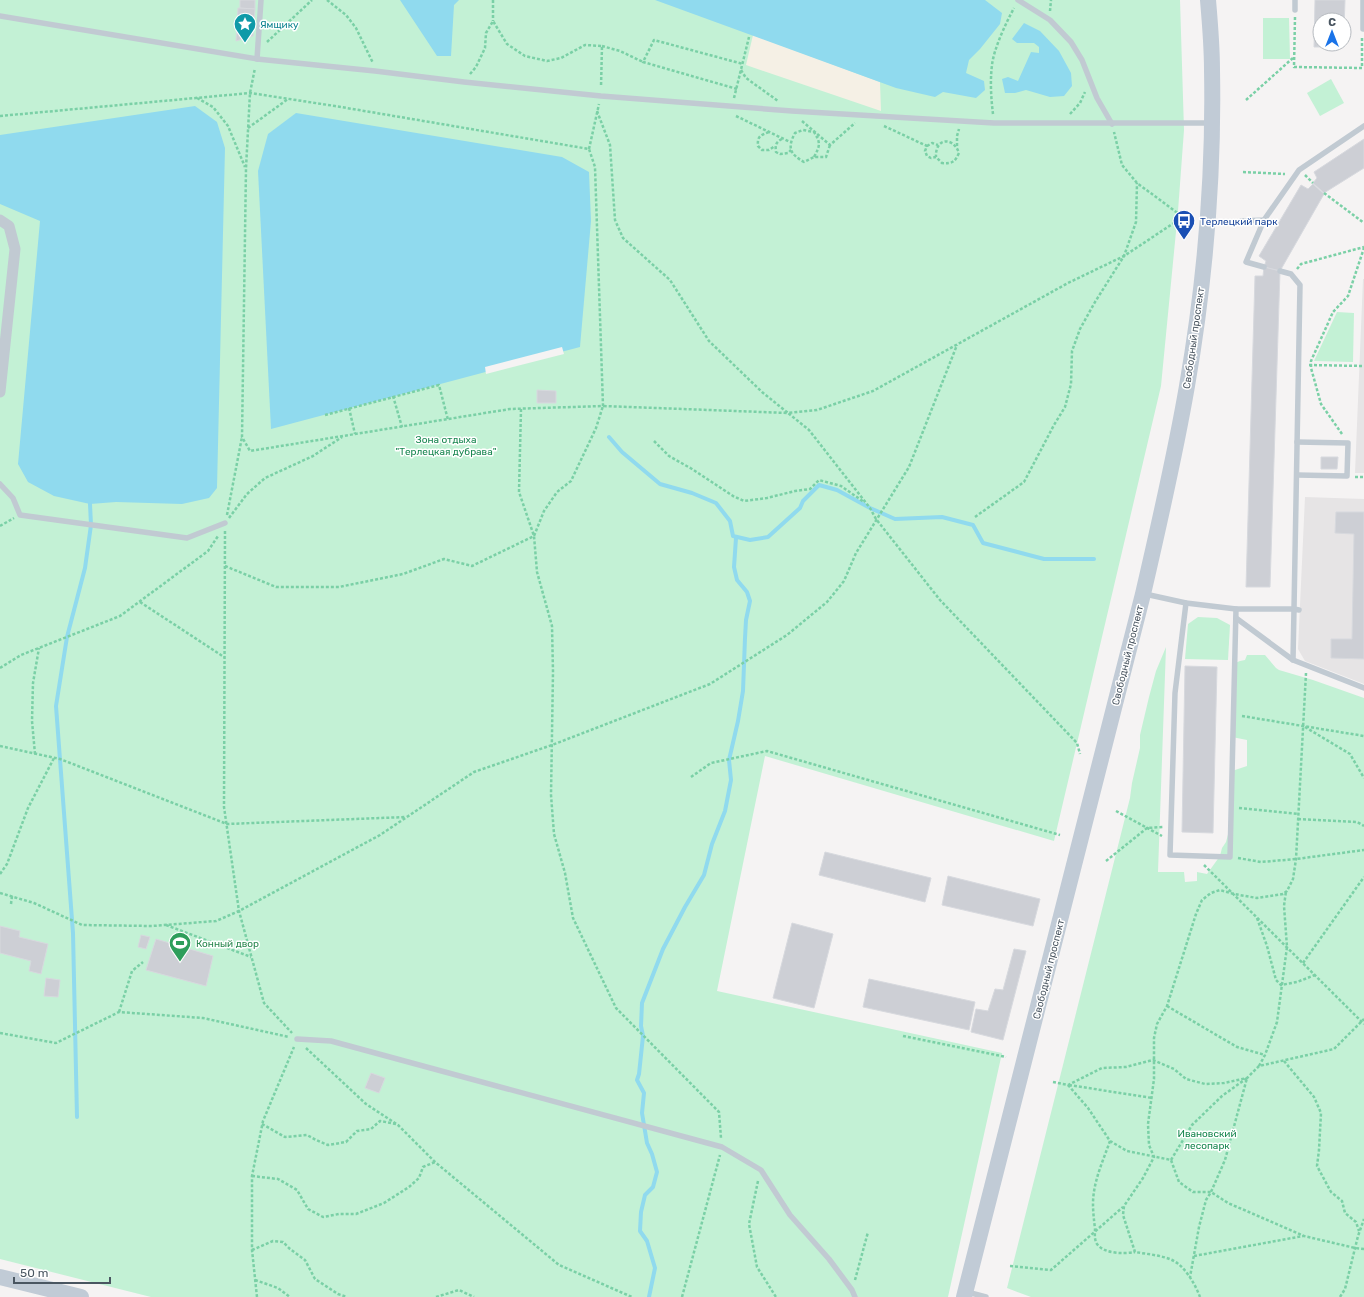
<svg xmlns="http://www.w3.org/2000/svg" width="1364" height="1297" font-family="Rubik,sans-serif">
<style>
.education{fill:#e6e4e5}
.green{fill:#c3f1d5}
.sand{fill:#f5f0e5}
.water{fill:#90daee}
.pier{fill:#f5f3f3}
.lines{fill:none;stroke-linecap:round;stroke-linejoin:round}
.stream{stroke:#90daee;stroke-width:4}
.building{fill:#cdcfd5;stroke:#d7d9de}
.path{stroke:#7ad0a6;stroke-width:2.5;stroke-dasharray:3 2;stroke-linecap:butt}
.lane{stroke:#c1cad2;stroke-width:5.5}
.street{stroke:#c1cad2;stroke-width:11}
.secondary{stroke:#c1cbd6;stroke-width:16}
.labels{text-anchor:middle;stroke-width:3;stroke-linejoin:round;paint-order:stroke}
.culture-label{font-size:10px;fill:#0d838f;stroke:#fff;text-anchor:start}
.transit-label{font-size:10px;fill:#164399;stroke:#fff;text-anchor:start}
.street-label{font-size:10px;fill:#4a5661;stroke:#fff}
.park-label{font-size:10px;fill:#17864f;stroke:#fff}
.leisure-label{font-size:10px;fill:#27864d;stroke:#fff;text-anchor:start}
</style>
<rect width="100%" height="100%" fill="#f5f3f3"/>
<g class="education">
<polygon points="1363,279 1364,279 1364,473 1355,473"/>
<polygon points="1305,497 1364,499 1364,684 1305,661 1298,649"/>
</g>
<g class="green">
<polygon points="0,0 1180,0 1184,130 1178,211 1161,386 1054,841 765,756 717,991 1002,1053 948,1297 151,1297 0,1259"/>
<polygon points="1263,18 1289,18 1290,59 1263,59"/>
<polygon points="1331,79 1344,103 1320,116 1307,93"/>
<polygon points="1337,312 1354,313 1353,362 1314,361"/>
<polygon points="1198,617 1217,618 1230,625 1228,660 1185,659 1188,624"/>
<polygon points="1166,647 1158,872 1184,872 1185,882 1197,881 1197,872 1207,874 1220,856 1222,848 1226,842 1230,827 1232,771 1247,766 1247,740 1232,737 1235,663 1240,661 1245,660 1247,655 1265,655 1276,668 1279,670 1313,680 1364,698 1364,1297 1031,1297 1007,1288 1130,798 1132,783 1140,748 1140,735 1149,697 1156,671"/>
</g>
<polygon class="sand" points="753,35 880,82 881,111 746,65"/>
<g class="water">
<polygon points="400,0 459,0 454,5 451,56 437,56"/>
<polygon points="655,0 985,0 1002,13 1000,24 980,49 969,60 966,73 984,81 985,90 976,98 943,92 935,97 896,88"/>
<polygon points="1024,23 1040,31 1059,51 1071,73 1072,86 1064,96 1050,97 1026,90 1015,93 1005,93 1002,79 1008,77 1018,81 1031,52 1039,53 1039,47 1034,43 1017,43 1012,39"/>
<polygon points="195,106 217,122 225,148 217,488 209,498 182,504 116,502 90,504 54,496 28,482 18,464 40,221 0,204 0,135"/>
<polygon points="296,113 562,157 589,172 591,221 580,347 271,429 258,171 268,134"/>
</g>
<polygon class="pier" points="562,347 564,354 486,374 485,367"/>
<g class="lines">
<g class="stream">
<polyline points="609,437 622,452 660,484 692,493 716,503 730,521 733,536 750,540 768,537 800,508 803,501 819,485 837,490 870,508 895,519 942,517 973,525 983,543 1044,559 1094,559"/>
<polyline points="77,1117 73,933 56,706 67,637 85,568 91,525 90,504"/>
<polyline points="649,1297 655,1268 647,1241 640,1231 641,1212 645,1195 653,1187 657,1172 652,1154 647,1143 642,1113 644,1093 637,1080 639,1074 643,1036 641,1026 642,1003 663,949 685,907 704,875 712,844 725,811 731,780 729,760 738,721 743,691 745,638 746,620 750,601 747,592 737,580 734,567 736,538"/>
</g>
</g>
<g class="building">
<polygon points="240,0 255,0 255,9 240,8"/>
<polygon points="1315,0 1345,0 1344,30 1344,20 1320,20 1320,44 1344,44 1344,47 1314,47"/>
<polygon points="238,8 255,9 253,36 236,41"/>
<polygon points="1364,139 1364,168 1324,193 1313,183 1317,178 1314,172"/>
<polygon points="1313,184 1324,194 1280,271 1264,267 1266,261 1259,256 1301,185 1308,189"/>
<polygon points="1264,267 1280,271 1270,587 1246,587 1255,276 1263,276"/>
<polygon points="537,390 556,391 556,403 537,403"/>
<polygon points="1321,457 1338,457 1337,469 1321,469"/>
<polygon points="1336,512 1364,512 1364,659 1331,658 1331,639 1352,639 1354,534 1335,533"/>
<polygon points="1185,666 1217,667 1213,833 1182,832"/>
<polygon points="825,852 931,878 925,902 819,875"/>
<polygon points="948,876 1040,899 1033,926 942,905"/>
<polygon points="792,923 833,934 814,1008 773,998"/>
<polygon points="0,926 20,931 19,937 48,944 41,974 29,971 31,961 0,953"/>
<polygon points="141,935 150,937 146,949 138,947"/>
<polygon points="156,939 213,956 206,986 146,970"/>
<polygon points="1014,949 1026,951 1003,1040 971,1032 976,1009 988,1011 995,989 1003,990"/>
<polygon points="46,978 60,980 58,997 44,996"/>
<polygon points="869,979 975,1002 969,1030 863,1007"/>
<polygon points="371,1073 385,1078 379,1093 365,1088"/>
</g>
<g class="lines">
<g class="path">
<polyline points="327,0 346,15 356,28 373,63"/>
<polyline points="493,0 493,21"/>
<polyline points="1050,11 1051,0"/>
<polyline points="1295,17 1294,67 1362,68 1362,37"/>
<polyline points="267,42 312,0"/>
<polyline points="602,46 620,51 643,62"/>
<polyline points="741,70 746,78 778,101"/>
<polyline points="470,74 476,67 485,48 486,33 493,21 507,44 525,56 547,61 561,58 585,45 602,46 601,87"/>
<polyline points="737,89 643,62 654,40 743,64"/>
<polyline points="197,98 213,107 228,126 245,167"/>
<polyline points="734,98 749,37"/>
<polyline points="1246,100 1294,57"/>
<polyline points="597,111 610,145 615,220 623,238 670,280 709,341 762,392 788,413 817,410 873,391 1068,283 1124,256 1183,217 1137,183 1122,165 1114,132"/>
<path d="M993,114C991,98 990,81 992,65C994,48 1006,23 1014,8"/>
<polyline points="1070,114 1080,103 1085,92"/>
<polyline points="0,116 250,93 335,106 589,149 595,167 603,406 510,409 250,451 242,437 246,168 250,93 255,68"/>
<polyline points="736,116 790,142"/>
<polyline points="802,121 830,145 855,123"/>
<path d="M884,126L927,146L925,151L927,156L931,158L936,157L942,163C952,164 955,162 959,153C953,136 935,138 936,157"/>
<polyline points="248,128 288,99"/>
<path d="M769,132C761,135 757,136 758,146L762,150H769L775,146"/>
<path d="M782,139C776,142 775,145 776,152L780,154L788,153L791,150"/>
<polyline points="927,146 932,143 938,145"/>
<polyline points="957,146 957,136 959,129"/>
<polyline points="589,149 599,104"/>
<path d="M814,157C820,146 821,143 814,132L803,130L795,133C787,148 790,154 804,162L814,157H826L830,145"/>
<polyline points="1243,172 1285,174"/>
<polyline points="1305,175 1313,183"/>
<polyline points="1324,193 1364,223"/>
<polyline points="1297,269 1301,264 1364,247"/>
<polyline points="1309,365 1364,366"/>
<polyline points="393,396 402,427"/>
<polyline points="349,408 355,434"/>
<polyline points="521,409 519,492 534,536 537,572 552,626 553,672 551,795 554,834 565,873 573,918 616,1008 719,1112 721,1138"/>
<polyline points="325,415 439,385 448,420"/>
<polyline points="1342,434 1321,404 1311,368 1311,361 1333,312 1348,296 1364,248"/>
<polyline points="654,441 669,456 692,469 733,496 744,501 767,498 795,491 810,489 819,480 841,486 864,502"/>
<polyline points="1355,477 1364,477"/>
<polyline points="227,515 242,437"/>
<polyline points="975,517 1024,482 1054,425 1065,407 1071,384 1072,351 1080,329 1095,302 1124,256 1136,222 1137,183"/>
<polyline points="229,518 247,494 265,478 313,456 342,437"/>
<polyline points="0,526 14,518"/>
<polyline points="225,531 224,807 239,911 264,1003 292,1033"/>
<polyline points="225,566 276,587 339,587 403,574 444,559 472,566 534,536 544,511 557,492 571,481 596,428 603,406 788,413 809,430 870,508 876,519 940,600 1077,743 1080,754"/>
<polyline points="140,602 224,657"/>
<polyline points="0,668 21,655 120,616 208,551 218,536"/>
<polyline points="1242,716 1364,736"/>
<polyline points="1305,727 1350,754 1364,778"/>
<polyline points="0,746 60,759 227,824 406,817"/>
<polyline points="35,754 32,721 33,683 39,648"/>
<polyline points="691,777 711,763 767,751 1060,835"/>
<polyline points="1239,808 1298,814"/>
<polyline points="1116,811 1162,836"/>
<polyline points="1298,819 1357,822 1364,826"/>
<polyline points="1238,858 1261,862 1296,859 1364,850"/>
<polyline points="1106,861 1147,828 1163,827"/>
<polyline points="1204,865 1364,1024"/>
<polyline points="0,874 7,864 28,808 54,758"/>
<polyline points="0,893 34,903 82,925 152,926 216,921 239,911 380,835 474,772 552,745 710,684 787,635 827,602 844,581 856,553 909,467 957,345"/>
<polyline points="11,904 12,896"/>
<polyline points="1257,918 1267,946 1276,980 1281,985 1297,982 1315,975"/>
<polyline points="166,925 251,957"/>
<polyline points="1303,963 1364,877"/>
<polyline points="1167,1006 1237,1047 1265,1055"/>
<polyline points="119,1012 132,971 143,962"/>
<polyline points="0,1033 56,1043 119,1012 203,1018 289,1037"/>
<polyline points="903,1036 1006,1057"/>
<polyline points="306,1048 366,1104 398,1125 435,1162 559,1265 632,1297"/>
<polyline points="1284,1061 1314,1097 1321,1113 1319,1150 1317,1166 1331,1192 1342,1201 1345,1213 1356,1222 1359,1231"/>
<polyline points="1259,1066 1265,1055 1277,1022 1287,947 1284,906 1286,891"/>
<polyline points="1053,1082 1068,1085 1102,1068 1126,1067 1153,1060 1174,1069 1186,1079 1205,1084 1224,1083 1247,1078 1259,1066 1334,1049 1364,1019"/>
<polyline points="1068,1085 1088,1108 1110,1141 1127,1151 1171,1160 1179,1182 1193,1192 1211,1192 1228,1203 1304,1236 1355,1248 1364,1249"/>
<polyline points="1069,1085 1152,1098"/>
<polyline points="262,1124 285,1137 307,1135 316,1140 328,1145 346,1142 357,1131 371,1129 380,1121 396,1124"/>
<path d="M1110,1141C1103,1161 1093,1182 1093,1204C1093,1212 1094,1220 1095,1229C1095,1234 1094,1239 1097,1244C1104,1254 1124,1254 1135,1252"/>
<polyline points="1171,1160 1192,1125 1222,1096 1247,1078 1225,1160 1211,1192 1206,1200 1199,1227 1190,1277"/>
<polyline points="252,1176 278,1179 297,1190 308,1209 323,1217 339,1214 356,1214 384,1203 409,1187 419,1178 423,1167 435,1162"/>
<polyline points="758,1181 749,1224 757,1267 776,1297"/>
<polyline points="252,1250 273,1241 283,1242 290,1249 305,1260 315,1279 338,1294 347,1297"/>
<polyline points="1194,1256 1303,1236"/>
<polyline points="1010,1266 1051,1270 1123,1207"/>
<polyline points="255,1280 278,1288 290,1297"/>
<polyline points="855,1280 868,1232"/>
<polyline points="257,1297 252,1250 252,1176 263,1121 294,1047"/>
<polyline points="436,1297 459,1290 474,1297"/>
<polyline points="682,1297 720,1155"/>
<path d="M1200,1297C1195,1284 1185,1266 1172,1260C1161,1255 1146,1254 1135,1252L1123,1215L1124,1206L1143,1178L1154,1157L1149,1145L1148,1124L1154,1079V1038L1157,1024L1167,1006L1196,914L1202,900L1211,893L1220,890L1234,894L1257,898L1283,894L1287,891L1293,879L1296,859L1306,673"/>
<polyline points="1340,1297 1345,1289 1358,1236 1364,1219"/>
</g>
<g class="lane">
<polyline points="1018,0 1050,20 1071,42 1082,60 1097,98 1112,124"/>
<polyline points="1295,10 1295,0"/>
<polyline points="0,16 257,59 375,71 464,82 601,96 792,111 994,123 1211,123"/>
<polyline points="1363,29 1363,0"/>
<polyline points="257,59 261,0"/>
<polyline points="1264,220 1246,262 1264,267"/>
<polyline points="1241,221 1264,220 1299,170 1364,126"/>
<polyline points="1297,475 1347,476 1348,443 1297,442"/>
<polyline points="0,484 13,498 20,515 187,538 225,523"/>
<polyline points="1145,594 1186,603 1236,609 1294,609 1300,285 1291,274 1280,271"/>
<polyline points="1186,603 1175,693 1170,855 1230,857 1236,609"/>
<polyline points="1236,618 1293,660 1364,688"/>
<polyline points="1293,660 1294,609 1299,610"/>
<polyline points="297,1039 331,1041 722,1147 761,1170 790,1215 829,1259 852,1290 855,1297"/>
<polyline points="967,1292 986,1297"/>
</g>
<polyline class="street" points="0,220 9,226 15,249 0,392"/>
<g class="secondary">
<polyline points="0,1277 81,1297"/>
<path d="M964,1297L1143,594C1159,525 1175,456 1187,386C1205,282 1214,175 1212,70C1212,46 1210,23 1208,0"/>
</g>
</g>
<defs>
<g id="sight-pin" transform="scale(1.15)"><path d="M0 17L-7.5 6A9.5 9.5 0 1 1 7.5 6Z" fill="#0f9aa8" stroke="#fff"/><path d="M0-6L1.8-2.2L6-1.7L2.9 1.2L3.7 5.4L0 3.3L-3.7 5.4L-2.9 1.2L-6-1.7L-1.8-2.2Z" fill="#fff"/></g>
<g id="bus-pin" transform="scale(1.15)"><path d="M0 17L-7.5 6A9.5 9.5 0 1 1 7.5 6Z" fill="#1a4fb4" stroke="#fff"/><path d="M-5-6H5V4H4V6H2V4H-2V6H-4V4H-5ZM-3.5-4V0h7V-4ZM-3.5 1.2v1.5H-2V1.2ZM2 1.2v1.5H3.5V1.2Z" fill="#fff"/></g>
<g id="stadium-pin" transform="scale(1.15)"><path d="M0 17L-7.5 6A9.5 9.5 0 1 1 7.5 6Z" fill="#2e9e5b" stroke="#fff"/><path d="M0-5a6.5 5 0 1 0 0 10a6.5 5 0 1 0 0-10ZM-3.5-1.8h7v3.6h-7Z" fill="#fff"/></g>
</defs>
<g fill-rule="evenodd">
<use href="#sight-pin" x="245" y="24"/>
<use href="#bus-pin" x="1184" y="221"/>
<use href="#stadium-pin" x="180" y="943"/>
</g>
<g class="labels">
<g class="culture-label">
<text x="260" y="28">Ямщику</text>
</g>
<g class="transit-label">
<text x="1200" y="225">Терлецкий парк</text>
</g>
<g class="street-label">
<text transform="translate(1193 338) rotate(-82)" y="4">Свободный проспект</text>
<text transform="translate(1127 655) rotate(-76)" y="4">Свободный проспект</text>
<text transform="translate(1048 969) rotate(-76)" y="4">Свободный проспект</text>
</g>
<g class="park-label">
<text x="446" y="443">Зона отдыха<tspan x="446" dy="12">"Терлецкая дубрава"</tspan></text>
<text x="1207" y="1137">Ивановский<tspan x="1207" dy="12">лесопарк</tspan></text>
</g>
<g class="leisure-label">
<text x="196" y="947">Конный двор</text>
</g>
</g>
<g transform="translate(1332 32)"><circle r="19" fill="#ffffff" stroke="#b7bbc0"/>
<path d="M0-3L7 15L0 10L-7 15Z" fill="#1a73e8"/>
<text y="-6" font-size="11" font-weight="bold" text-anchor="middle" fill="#4a5661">С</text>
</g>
<path d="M14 1277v6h96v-6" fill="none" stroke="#4a5661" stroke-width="2"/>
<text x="20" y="1277" font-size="12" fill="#4a5661" stroke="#ffffff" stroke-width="3" paint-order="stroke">50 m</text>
</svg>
